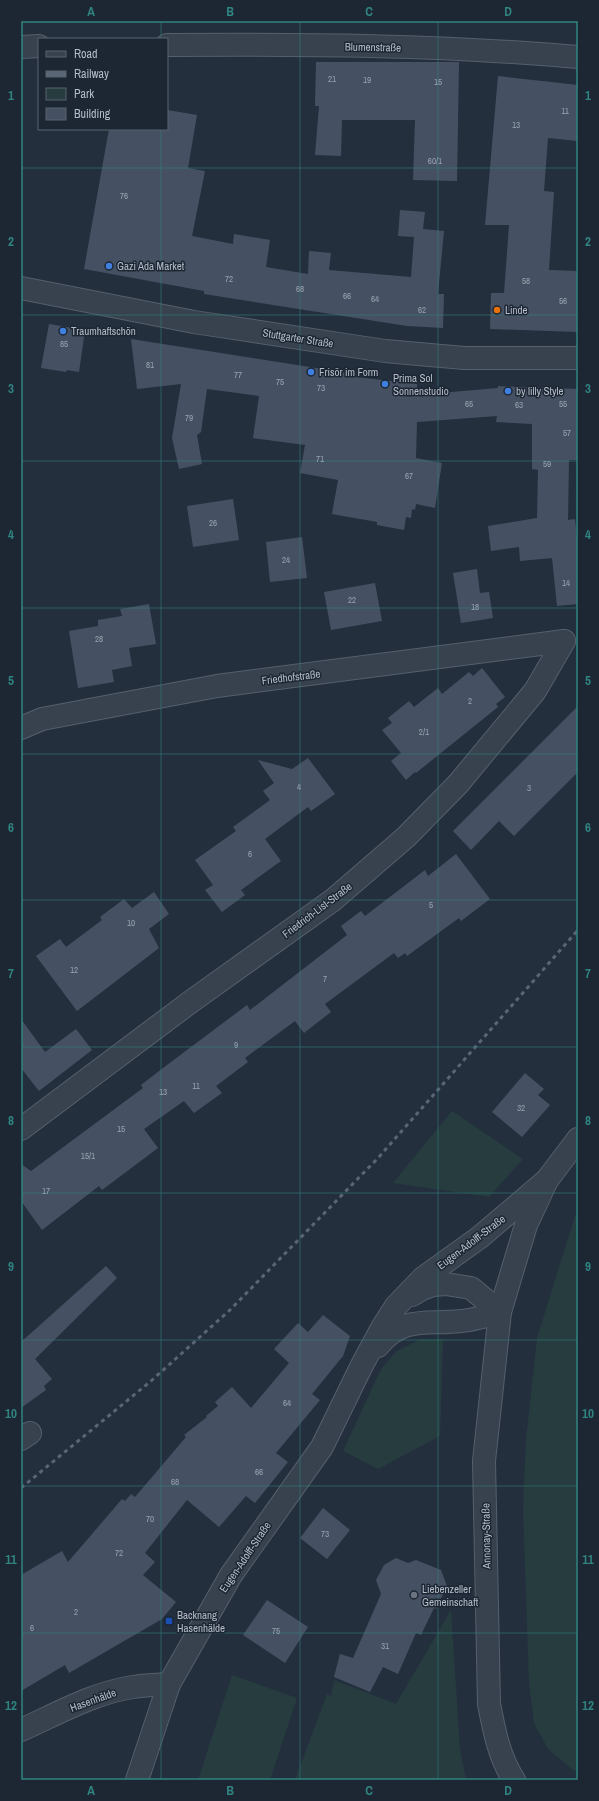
<svg xmlns="http://www.w3.org/2000/svg" width="599" height="1801" font-family="'Archivo Narrow',sans-serif">
<style>
.green{fill:#263c3f}
.building{fill:#455162}
.lines{fill:none;stroke-linecap:round;stroke-linejoin:round}
.minor-casing{stroke:#565f6c;stroke-width:24}
.tertiary-casing{stroke:#565f6c;stroke-width:24}
.minor{stroke:#38414e;stroke-width:22}
.tertiary{stroke:#38414e;stroke-width:22}
.rail{stroke:#5a6575;stroke-width:3;stroke-dasharray:4 4;stroke-linecap:butt}
.grid{fill:none;stroke:#308480;stroke-width:1;stroke-opacity:0.55}
.shop-dot{fill:#3f7fe0;stroke:#1d2633;stroke-width:1.5}
.food-dot{fill:#e8710a;stroke:#1d2633;stroke-width:1.5}
.worship-dot{fill:#6b7280;stroke:#1d2633;stroke-width:1.5}
.transit-dot{fill:#1a4fb4;stroke:#1d2633;stroke-width:1.5}
.labels{text-anchor:middle;stroke-width:3;stroke-linejoin:round;paint-order:stroke}
.number-label{font-size:9px;fill:#98a1af}
.street-label{font-size:11px;fill:#b4bcc9;stroke:#1d2633}
.poi-label{font-size:11px;fill:#b4bcc9;stroke:#1d2633;text-anchor:start}
.neatline{fill:none;stroke:#308480;stroke-width:1.5}
.grid-label{font-size:13px;text-anchor:middle;font-weight:bold;fill:#308480}
</style>
<rect width="100%" height="100%" fill="#242f3e"/>
<g class="green">
<polygon points="452,1111 523,1159 489,1197 393,1183"/>
<polygon points="575,1216 578,1216 578,1771 573,1770 548,1749 534,1723 529,1682 523,1508 526,1440 537,1338"/>
<polygon points="421,1339 443,1339 440,1436 378,1469 343,1451 381,1369 397,1351"/>
<polygon points="451,1610 460,1749 466,1780 295,1780 327,1694 331,1696 334,1680 396,1704"/>
<polygon points="232,1675 297,1698 270,1780 198,1780"/>
</g>
<g class="building">
<polygon points="316,62 459,62 457,181 413,180 415,120 342,120 341,156 315,155 319,106 315,106"/>
<polygon points="498,76 578,85 578,141 548,138 544,191 554,192 549,270 578,271 578,332 490,329 491,293 504,293 509,225 485,225"/>
<polygon points="167,110 197,115 188,168 205,171 192,236 233,244 234,234 270,240 266,267 308,274 309,251 331,253 329,270 411,277 414,237 398,236 400,210 425,212 423,229 444,231 438,294 444,294 443,328 407,326 204,294 204,291 84,269 109,129 167,129"/>
<polygon points="49,324 85,330 79,372 67,370 66,372 41,368"/>
<polygon points="131,339 348,373 347,376 417,384 417,395 498,388 498,386 578,389 578,460 569,460 568,520 575,519 578,547 578,604 557,606 552,558 520,561 519,547 491,551 488,526 537,518 538,470 532,469 532,424 496,422 497,416 417,422 416,458 442,463 435,508 416,504 415,510 412,509 411,518 406,517 404,530 377,525 377,522 332,514 338,480 300,473 305,445 253,438 259,396 207,389 201,432 197,435 202,464 179,469 172,438 181,384 137,389"/>
<polygon points="233,499 239,540 193,547 187,506"/>
<polygon points="302,537 307,578 270,582 266,542"/>
<polygon points="477,569 480,593 489,592 493,618 461,623 453,573"/>
<polygon points="375,583 382,621 331,630 324,592"/>
<polygon points="149,604 156,644 129,648 132,666 112,670 114,682 78,688 69,631 98,626 98,620 122,616 120,609"/>
<polygon points="482,668 505,697 496,704 498,707 416,773 415,772 406,780 391,761 401,753 382,730 392,723 388,718 409,701 414,707 438,688 442,694 469,672 473,676"/>
<polygon points="578,706 578,772 514,836 499,821 471,850 453,831"/>
<polygon points="308,758 335,794 311,811 308,807 265,839 281,861 241,890 245,895 222,912 205,890 213,885 195,860 236,831 233,827 270,800 263,791 274,783 258,760 292,769"/>
<polygon points="456,854 490,899 461,921 459,918 407,956 405,953 398,958 394,953 325,1004 331,1012 304,1033 295,1021 245,1058 248,1062 216,1086 222,1093 194,1113 184,1101 144,1129 158,1148 102,1190 99,1186 42,1230 21,1201 21,1164 31,1171 143,1088 141,1085 163,1068 247,1005 250,1010 347,935 341,926 361,911 365,916 425,870 428,876"/>
<polygon points="154,892 169,914 149,929 159,948 77,1011 36,956 60,939 66,947 102,920 100,917 124,899 132,908"/>
<polygon points="21,1019 45,1052 76,1029 92,1050 39,1091 21,1068"/>
<polygon points="525,1073 544,1089 538,1095 550,1105 522,1137 492,1112"/>
<polygon points="106,1266 117,1278 35,1359 52,1379 44,1386 46,1390 21,1408 21,1342"/>
<polygon points="323,1315 350,1336 343,1356 312,1394 320,1400 276,1453 288,1462 255,1503 246,1496 219,1527 187,1500 145,1553 155,1562 143,1575 176,1602 162,1619 69,1673 65,1665 21,1691 21,1575 62,1551 68,1562 122,1499 125,1501 131,1494 135,1497 186,1437 184,1435 207,1417 206,1416 218,1406 215,1402 232,1387 251,1408 289,1363 274,1349 298,1323 308,1332"/>
<polygon points="323,1508 350,1530 327,1559 300,1538"/>
<polygon points="396,1558 408,1563 416,1560 441,1570 447,1586 436,1609 434,1608 421,1635 416,1633 398,1674 383,1667 370,1692 334,1677 340,1654 353,1658 381,1594 376,1580 384,1565"/>
<polygon points="267,1600 308,1627 285,1663 243,1635"/>
</g>
<g class="lines">
<g class="minor-casing">
<g id="minor">
<polyline points="21,728 42,719 217,686 564,641"/>
<polyline points="21,1129 189,1003 333,900 406,837 458,784 535,691 564,641"/>
<polyline points="412,1295 422,1289 433,1285 446,1284 471,1288 500,1312"/>
<path d="M378,1346C403,1315 427,1325 461,1321C474,1320 487,1316 500,1312"/>
<polyline points="21,1439 30,1433"/>
<path d="M21,1730C57,1714 93,1693 133,1687C145,1685 157,1685 169,1684"/>
<polyline points="137,1780 169,1684 231,1575 322,1447 362,1365 382,1328 396,1306 423,1278 480,1237 547,1180"/>
</g>
</g>
<g class="tertiary-casing">
<g id="tertiary">
<path d="M167,45C304,44 441,45 578,57"/>
<polyline points="21,47 39,46"/>
<polyline points="21,288 194,322 385,351 464,358 578,358"/>
<path d="M514,1780C499,1757 494,1730 489,1704L484,1461L500,1312L526,1225L547,1180L578,1139"/>
</g>
</g>
<use href="#minor" class="minor"/>
<use href="#tertiary" class="tertiary"/>
<polyline class="rail" points="21,1488 151,1381 231,1309 379,1157 578,930"/>
</g>
<path class="grid" d="M161,21V39M300,21V1780M438,21V1780M161,129V1780M21,168H578M21,315H578M21,461H578M21,608H578M21,754H578M21,900H578M21,1047H578M21,1193H578M21,1340H578M21,1486H578M21,1633H578"/>
<g class="shop-dot">
<circle cx="109" cy="266" r="4"/>
<circle cx="63" cy="331" r="4"/>
<circle cx="311" cy="372" r="4"/>
<circle cx="385" cy="384" r="4"/>
<circle cx="508" cy="391" r="4"/>
</g>
<circle class="food-dot" cx="497" cy="310" r="4"/>
<circle class="worship-dot" cx="414" cy="1595" r="4"/>
<rect class="transit-dot" x="165" y="1617" width="8" height="8" rx="2"/>
<g class="labels">
<g class="number-label">
<text x="332" y="82">21</text>
<text x="367" y="83">19</text>
<text x="438" y="85">15</text>
<text x="565" y="114">11</text>
<text x="516" y="128">13</text>
<text x="435" y="164">60/1</text>
<text x="124" y="199">76</text>
<text x="229" y="282">72</text>
<text x="526" y="284">58</text>
<text x="300" y="292">68</text>
<text x="347" y="299">66</text>
<text x="375" y="302">64</text>
<text x="563" y="304">56</text>
<text x="422" y="313">62</text>
<text x="64" y="347">85</text>
<text x="150" y="368">81</text>
<text x="238" y="378">77</text>
<text x="280" y="385">75</text>
<text x="321" y="391">73</text>
<text x="469" y="407">65</text>
<text x="563" y="407">55</text>
<text x="519" y="408">63</text>
<text x="189" y="421">79</text>
<text x="567" y="436">57</text>
<text x="320" y="462">71</text>
<text x="547" y="467">59</text>
<text x="409" y="479">67</text>
<text x="213" y="526">26</text>
<text x="286" y="563">24</text>
<text x="566" y="586">14</text>
<text x="352" y="603">22</text>
<text x="475" y="610">18</text>
<text x="99" y="642">28</text>
<text x="470" y="704">2</text>
<text x="424" y="735">2/1</text>
<text x="299" y="790">4</text>
<text x="529" y="791">3</text>
<text x="250" y="857">6</text>
<text x="431" y="908">5</text>
<text x="131" y="926">10</text>
<text x="74" y="973">12</text>
<text x="325" y="982">7</text>
<text x="236" y="1048">9</text>
<text x="196" y="1089">11</text>
<text x="163" y="1095">13</text>
<text x="521" y="1111">32</text>
<text x="121" y="1132">15</text>
<text x="88" y="1159">15/1</text>
<text x="46" y="1194">17</text>
<text x="287" y="1406">64</text>
<text x="259" y="1475">66</text>
<text x="175" y="1485">68</text>
<text x="150" y="1522">70</text>
<text x="325" y="1537">73</text>
<text x="119" y="1556">72</text>
<text x="76" y="1615">2</text>
<text x="32" y="1631">6</text>
<text x="276" y="1634">75</text>
<text x="385" y="1649">31</text>
</g>
<g class="street-label">
<text transform="translate(373 47) rotate(1)" y="4">Blumenstraße</text>
<text transform="translate(298 338) rotate(9)" y="4">Stuttgarter Straße</text>
<text transform="translate(291 677) rotate(-7)" y="4">Friedhofstraße</text>
<text transform="translate(317 910) rotate(-37)" y="4">Friedrich-List-Straße</text>
<text transform="translate(471 1242) rotate(-37)" y="4">Eugen-Adolff-Straße</text>
<text transform="translate(486 1536) rotate(-91)" y="4">Annonay-Straße</text>
<text transform="translate(245 1557) rotate(-56)" y="4">Eugen-Adolff-Straße</text>
<text transform="translate(93 1700) rotate(-20)" y="4">Hasenhälde</text>
</g>
<g class="poi-label">
<text x="117" y="270">Gazi Ada Market</text>
<text x="505" y="314">Linde</text>
<text x="71" y="335">Traumhaftschön</text>
<text x="319" y="376">Frisör im Form</text>
<text x="393" y="382">Prima Sol<tspan x="393" dy="13">Sonnenstudio</tspan></text>
<text x="516" y="395">by lilly Style</text>
<text x="422" y="1593">Liebenzeller<tspan x="422" dy="13">Gemeinschaft</tspan></text>
<text x="177" y="1619">Backnang<tspan x="177" dy="13">Hasenhälde</tspan></text>
</g>
</g>
<rect width="599" height="1801" fill="none" stroke="#1d2633" stroke-width="44"/>
<rect x="38" y="38" width="130" height="92" fill="#1d2633" stroke="#59626f"/>
<rect x="46" y="51" width="20" height="6" fill="#38414e" stroke="#59626f"/>
<text x="74" y="58" font-size="12" fill="#b4bcc9">Road</text>
<rect x="46" y="71" width="20" height="6" fill="#5a6575" stroke="#59626f"/>
<text x="74" y="78" font-size="12" fill="#b4bcc9">Railway</text>
<rect x="46" y="88" width="20" height="12" fill="#263c3f" stroke="#59626f"/>
<text x="74" y="98" font-size="12" fill="#b4bcc9">Park</text>
<rect x="46" y="108" width="20" height="12" fill="#455162" stroke="#59626f"/>
<text x="74" y="118" font-size="12" fill="#b4bcc9">Building</text>
<rect x="22" y="22" width="555" height="1757" class="neatline"/>
<g class="grid-label">
<text x="91" y="16">A</text>
<text x="230" y="16">B</text>
<text x="369" y="16">C</text>
<text x="508" y="16">D</text>
<text x="11" y="100">1</text>
<text x="588" y="100">1</text>
<text x="11" y="246">2</text>
<text x="588" y="246">2</text>
<text x="11" y="393">3</text>
<text x="588" y="393">3</text>
<text x="11" y="539">4</text>
<text x="588" y="539">4</text>
<text x="11" y="685">5</text>
<text x="588" y="685">5</text>
<text x="11" y="832">6</text>
<text x="588" y="832">6</text>
<text x="11" y="978">7</text>
<text x="588" y="978">7</text>
<text x="11" y="1125">8</text>
<text x="588" y="1125">8</text>
<text x="11" y="1271">9</text>
<text x="588" y="1271">9</text>
<text x="11" y="1418">10</text>
<text x="588" y="1418">10</text>
<text x="11" y="1564">11</text>
<text x="588" y="1564">11</text>
<text x="11" y="1710">12</text>
<text x="588" y="1710">12</text>
<text x="91" y="1795">A</text>
<text x="230" y="1795">B</text>
<text x="369" y="1795">C</text>
<text x="508" y="1795">D</text>
</g>
</svg>
